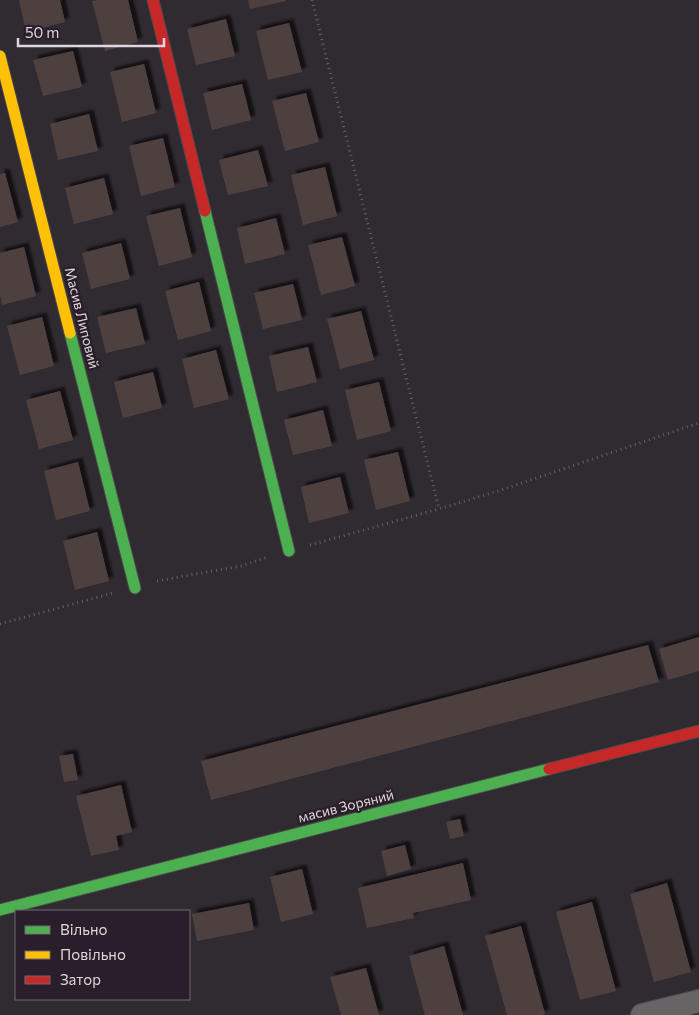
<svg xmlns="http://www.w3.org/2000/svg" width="699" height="1015" font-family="Commissioner,sans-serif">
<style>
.building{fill:#4f4141;filter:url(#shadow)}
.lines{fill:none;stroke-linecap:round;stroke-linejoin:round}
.street-casing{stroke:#4b474c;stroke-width:24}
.fast-casing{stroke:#4b474c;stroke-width:13}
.slow-casing{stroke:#4b474c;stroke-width:13}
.jam-casing{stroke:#4b474c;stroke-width:13}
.path{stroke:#676266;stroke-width:3;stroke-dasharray:1 4;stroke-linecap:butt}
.street{stroke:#676466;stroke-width:22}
.fast{stroke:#4caf50;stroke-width:11}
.slow{stroke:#ffc107;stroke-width:11}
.jam{stroke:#c62828;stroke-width:11}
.labels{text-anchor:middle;stroke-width:4.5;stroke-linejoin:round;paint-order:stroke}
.street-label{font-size:14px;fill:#dfd7df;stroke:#291e2a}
</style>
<defs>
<filter id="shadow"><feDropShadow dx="4.5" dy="-4.5" stdDeviation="1" flood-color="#0009"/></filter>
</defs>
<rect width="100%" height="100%" fill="#302a31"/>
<g class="building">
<polygon points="19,0 60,0 65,22 26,32"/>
<polygon points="98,0 128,0 138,42 105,51 92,1"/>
<polygon points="248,0 285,0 286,1 250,9"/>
<polygon points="226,19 235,56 196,65 187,29"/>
<polygon points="289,23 302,72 268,80 256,31"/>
<polygon points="73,51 82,87 43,96 33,60"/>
<polygon points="144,64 156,113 122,122 110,72"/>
<polygon points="242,84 251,120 212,130 203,93"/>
<polygon points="306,93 319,142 285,151 272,101"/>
<polygon points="89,114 98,151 58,160 50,124"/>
<polygon points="163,138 175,187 141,196 129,146"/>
<polygon points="258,150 268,186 228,195 219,160"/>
<polygon points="325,167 337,216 303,225 291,175"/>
<polygon points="5,173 18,222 0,227 0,174"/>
<polygon points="104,178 113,214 74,224 65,188"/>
<polygon points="180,208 192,257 159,266 146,216"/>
<polygon points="276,218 285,254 245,264 237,228"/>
<polygon points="342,237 355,286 321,295 308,245"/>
<polygon points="121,243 130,279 91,289 82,253"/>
<polygon points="24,247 36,296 2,305 0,295 0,253"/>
<polygon points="199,282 211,331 178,340 165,291"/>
<polygon points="293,284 302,320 263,329 254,293"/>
<polygon points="136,308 145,344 106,353 97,317"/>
<polygon points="361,311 374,360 340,369 327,319"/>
<polygon points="42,317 54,366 20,375 7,326"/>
<polygon points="308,347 317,382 277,392 269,356"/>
<polygon points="216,350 229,399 194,408 182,359"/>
<polygon points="153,372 162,408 123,418 114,382"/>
<polygon points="379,382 391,431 357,440 345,390"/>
<polygon points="60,391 73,440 39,449 26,400"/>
<polygon points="323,410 332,446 293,455 284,420"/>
<polygon points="398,452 410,501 376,510 364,460"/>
<polygon points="78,462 90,511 56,520 44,471"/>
<polygon points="340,477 349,513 309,523 301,487"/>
<polygon points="97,532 109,581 75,590 63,541"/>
<polygon points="699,637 699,671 668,680 659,649"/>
<polygon points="648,645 659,682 211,800 201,761"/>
<polygon points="73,754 78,780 64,782 59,756"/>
<polygon points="121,785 132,832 116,836 119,850 91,856 76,796"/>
<polygon points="460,819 464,836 450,839 446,822"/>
<polygon points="405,845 411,869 387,876 381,851"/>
<polygon points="463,863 471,900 413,913 414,918 367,928 358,888"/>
<polygon points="302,869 313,914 281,922 270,877"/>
<polygon points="667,883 691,972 654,982 630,894"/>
<polygon points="592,902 616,991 580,1000 556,912"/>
<polygon points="249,903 254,930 197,941 192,914"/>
<polygon points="521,926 545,1014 542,1015 507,1015 485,936"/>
<polygon points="444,946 463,1015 425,1015 409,956"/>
<polygon points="366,968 379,1015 341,1015 330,977"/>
</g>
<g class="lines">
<g class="street-casing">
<polyline id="street" points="642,1015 699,1001"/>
</g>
<g class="fast-casing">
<g id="fast">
<polyline points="205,211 289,551"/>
<polyline points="70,333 135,588"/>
<polyline points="0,910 549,769"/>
</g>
</g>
<g class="slow-casing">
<polyline id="slow" points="0,56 70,333"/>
</g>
<g class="jam-casing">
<g id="jam">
<polyline points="153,0 205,211"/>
<polyline points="549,769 699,731"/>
</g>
</g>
<g class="path">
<polyline points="312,0 439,509"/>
<polyline points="310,545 439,509 498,491 699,423"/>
<polyline points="157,581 241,566 268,557"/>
<polyline points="0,624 113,593"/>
</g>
<use href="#street" class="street"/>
<use href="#fast" class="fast"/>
<use href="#slow" class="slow"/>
<use href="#jam" class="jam"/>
</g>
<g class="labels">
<g class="street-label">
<text transform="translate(82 318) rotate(76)" y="5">Масив Липовий</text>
<text transform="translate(346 806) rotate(-14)" y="5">масив Зоряний</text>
</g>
</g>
<rect x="15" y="910" width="175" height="90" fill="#291e2a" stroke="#726872"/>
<rect x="25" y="926" width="25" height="8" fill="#4caf50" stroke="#726872"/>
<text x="60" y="935" font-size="15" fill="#dfd7df">Вільно</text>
<rect x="25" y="951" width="25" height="8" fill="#ffc107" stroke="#726872"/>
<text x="60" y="960" font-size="15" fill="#dfd7df">Повільно</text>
<rect x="25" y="976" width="25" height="8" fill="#c62828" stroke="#726872"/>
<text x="60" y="985" font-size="15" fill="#dfd7df">Затор</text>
<path d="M18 38v8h146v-8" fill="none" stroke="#dfd7df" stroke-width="2.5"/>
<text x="25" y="38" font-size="15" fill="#dfd7df" stroke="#291e2a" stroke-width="4" paint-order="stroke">50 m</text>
</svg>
